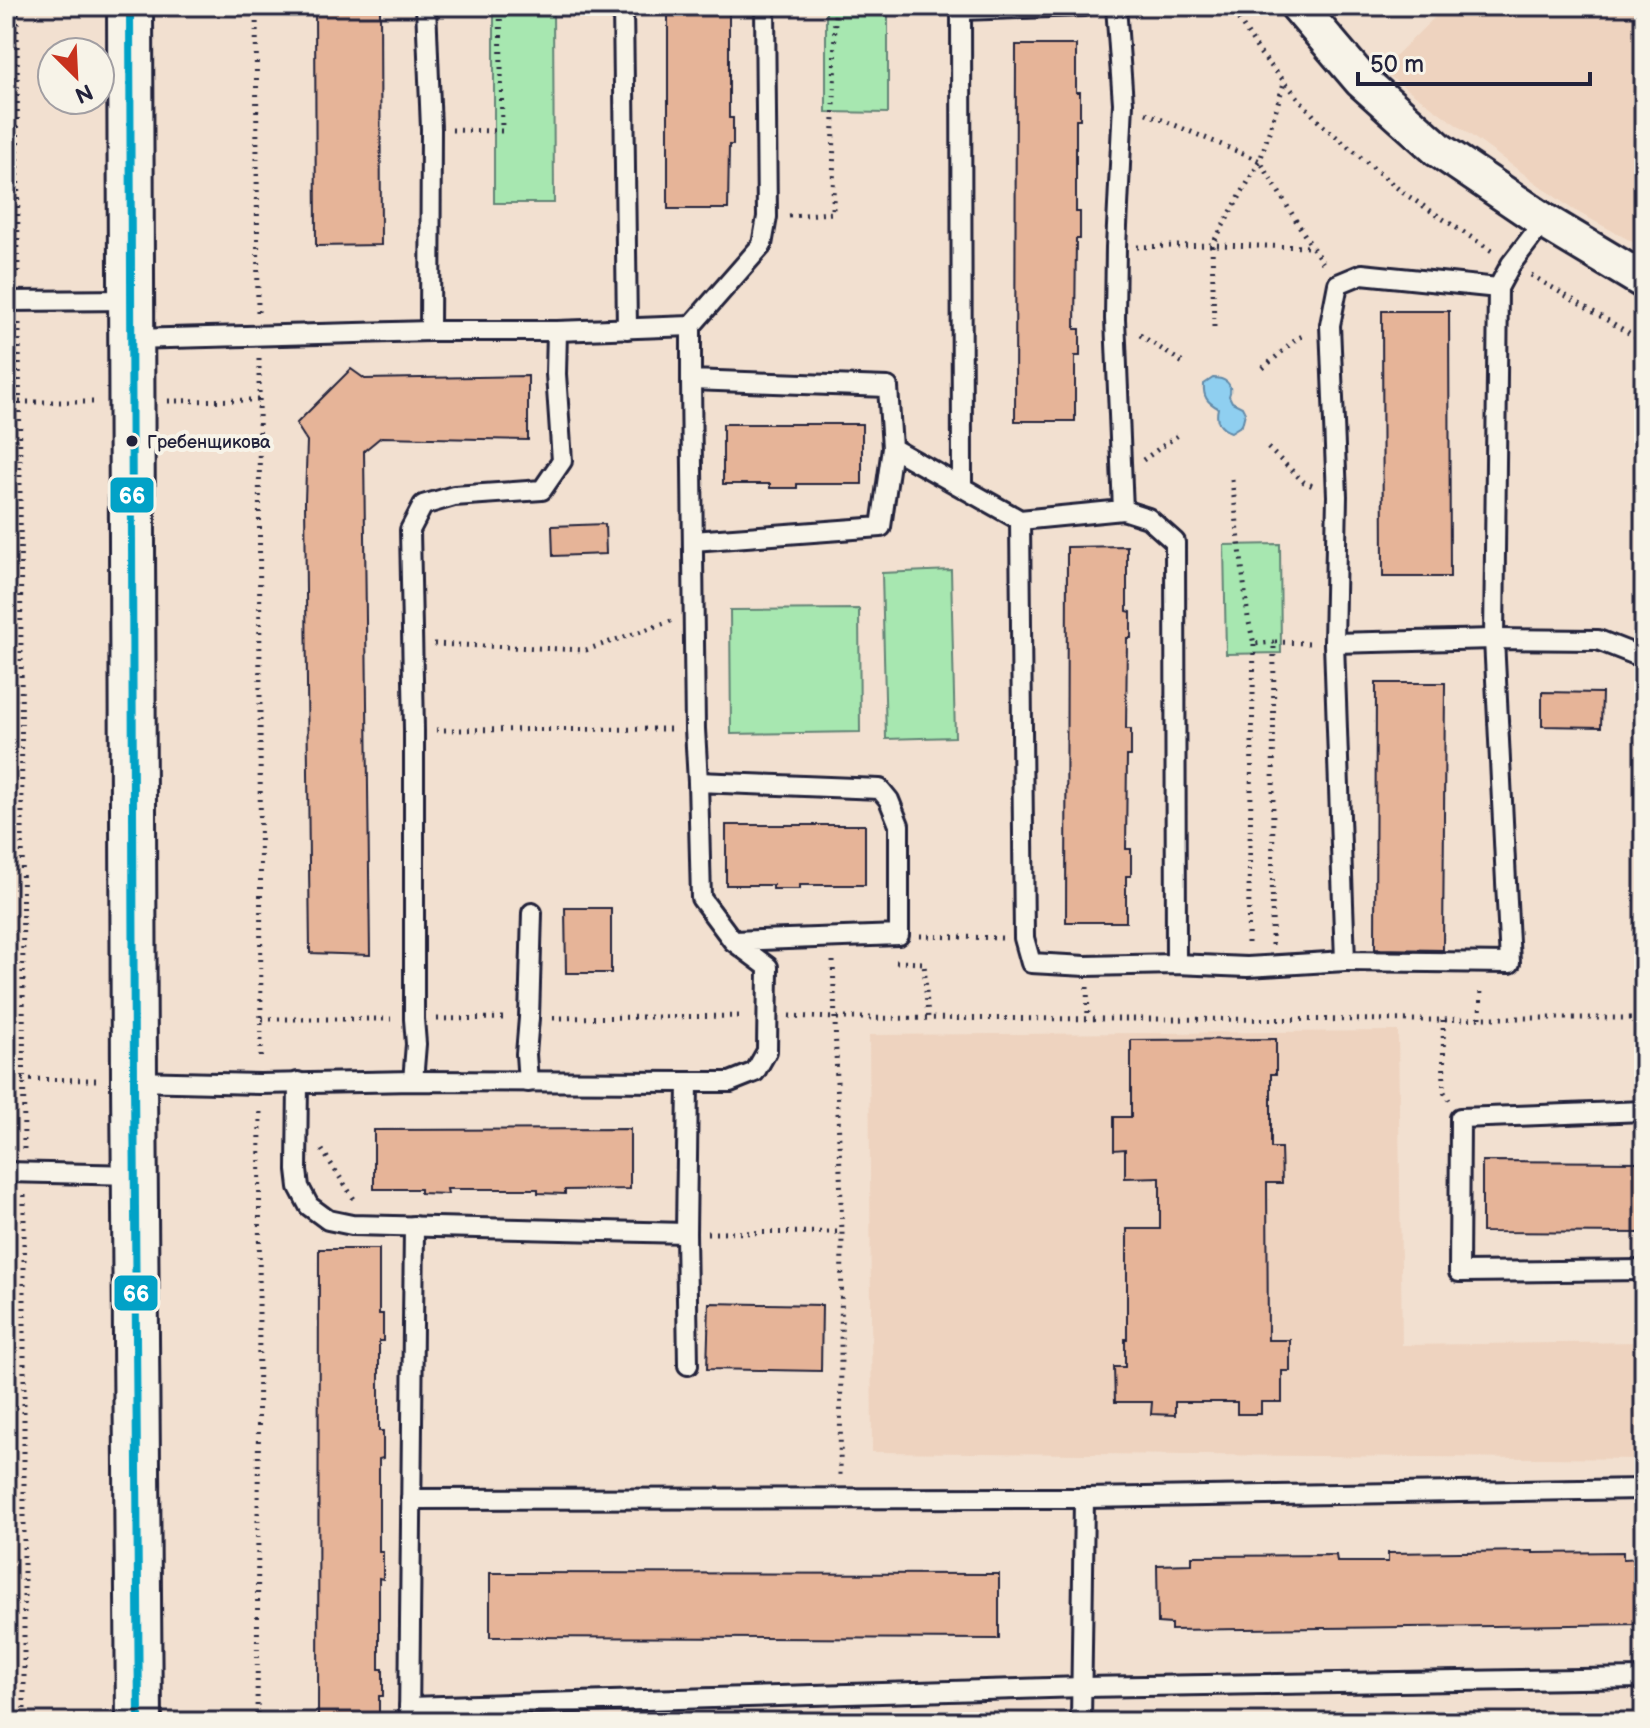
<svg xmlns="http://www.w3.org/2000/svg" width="1650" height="1728" font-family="'Balsamiq Sans',sans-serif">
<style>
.built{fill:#eed3bf}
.green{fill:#a7e7b0;stroke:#648476;stroke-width:2}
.water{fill:#8fcff0;stroke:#638aa8;stroke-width:2}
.building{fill:#e6b498;stroke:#22223b;stroke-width:2}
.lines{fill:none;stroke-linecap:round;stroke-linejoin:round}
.lane-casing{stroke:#22223b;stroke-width:24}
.street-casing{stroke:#22223b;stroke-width:40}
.secondary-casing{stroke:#22223b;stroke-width:50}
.path{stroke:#22223b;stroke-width:5;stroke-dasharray:2 6;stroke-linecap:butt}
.lane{stroke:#f7f3e8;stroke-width:18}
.street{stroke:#f7f3e8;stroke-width:34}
.secondary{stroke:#f7f3e8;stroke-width:44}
.bus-1-casing{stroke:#f7f3e8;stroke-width:14}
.bus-1{stroke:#02a2c7;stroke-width:8}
.bus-dot{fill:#22223b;stroke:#f7f3e8;stroke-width:3}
.labels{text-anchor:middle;stroke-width:8;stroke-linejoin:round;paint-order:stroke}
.bus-label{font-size:18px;fill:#22223b;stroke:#f7f3e8;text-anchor:start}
.line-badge{stroke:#f7f3e8;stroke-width:3}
.badge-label{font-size:22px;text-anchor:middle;font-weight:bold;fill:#fff}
</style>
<rect width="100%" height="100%" fill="#f2e0d0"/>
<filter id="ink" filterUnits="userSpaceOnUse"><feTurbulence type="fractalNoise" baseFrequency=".0125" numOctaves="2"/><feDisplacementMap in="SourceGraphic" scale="16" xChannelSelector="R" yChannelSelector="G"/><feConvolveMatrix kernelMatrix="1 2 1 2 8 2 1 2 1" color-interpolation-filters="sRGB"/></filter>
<g filter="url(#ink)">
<g class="built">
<polygon points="1446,6 1644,6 1644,248 1572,209 1381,70"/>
<polygon points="1398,1031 1402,1345 1644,1342 1644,1459 872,1452 869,1035"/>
</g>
<g class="green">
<polygon points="494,6 553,6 554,203 494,203"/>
<polygon points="826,6 888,6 888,113 826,112"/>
<polygon points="1280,544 1281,653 1226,654 1224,545"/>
<polygon points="951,570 955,737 886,739 882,573"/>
<polygon points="859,609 860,732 731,734 730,610"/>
</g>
<path class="water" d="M1213,378C1224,378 1234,383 1229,396L1232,402L1242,407L1245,413L1242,425L1231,432C1219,428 1215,420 1218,408C1207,402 1203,397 1204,384Z"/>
<g class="building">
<polygon points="315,6 380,6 381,245 316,246"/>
<polygon points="668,6 729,6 729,118 733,118 733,145 729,145 728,209 668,209"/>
<polygon points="1016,45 1076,45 1076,92 1080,92 1080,119 1076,119 1076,212 1080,212 1080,239 1076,239 1075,329 1080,329 1080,356 1075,356 1075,421 1015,421"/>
<polygon points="1382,311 1449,311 1450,577 1383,577"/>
<polygon points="351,369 365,379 528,376 528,440 381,437 364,451 370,955 310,953 305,501 307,441 296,424"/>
<polygon points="723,424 862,424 862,484 797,484 797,488 770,488 770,484 723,484"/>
<polygon points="605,524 606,554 553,556 552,526"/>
<polygon points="1127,546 1127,611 1131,612 1131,638 1127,638 1126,729 1131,729 1131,756 1127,756 1126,849 1131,849 1131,876 1126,876 1126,922 1066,922 1067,547"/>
<polygon points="1376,683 1445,683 1443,950 1375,949"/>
<polygon points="1542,692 1602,693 1601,727 1542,726"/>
<polygon points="726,825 865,825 865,885 800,885 800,889 773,889 773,885 726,885"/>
<polygon points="565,908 611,908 611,973 566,973"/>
<polygon points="1276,1039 1276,1074 1271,1074 1271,1148 1281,1148 1282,1183 1267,1183 1268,1340 1290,1340 1290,1371 1282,1371 1282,1402 1261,1402 1261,1414 1237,1414 1237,1402 1175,1402 1175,1415 1151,1414 1152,1402 1115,1402 1114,1367 1125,1367 1125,1339 1127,1339 1127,1229 1160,1229 1160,1177 1125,1178 1125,1149 1114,1150 1114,1117 1131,1117 1131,1040"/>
<polygon points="630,1129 630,1189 565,1190 565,1194 538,1193 538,1189 447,1189 448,1194 420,1193 420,1189 374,1189 374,1130"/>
<polygon points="1482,1161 1644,1162 1644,1233 1482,1232"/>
<polygon points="319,1249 379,1249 379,1314 383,1314 383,1341 379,1341 379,1431 383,1431 383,1458 379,1459 379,1552 383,1552 383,1579 379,1578 379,1669 383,1669 383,1696 379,1696 379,1722 318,1722"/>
<polygon points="709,1303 822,1305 821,1371 707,1369"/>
<polygon points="1533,1551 1533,1553 1623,1552 1623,1559 1644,1558 1644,1624 1171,1630 1171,1624 1158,1623 1157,1565 1192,1564 1192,1556 1336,1555 1337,1562 1388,1562 1388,1553"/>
<polygon points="490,1573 999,1574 999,1639 490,1637"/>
</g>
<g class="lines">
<g class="lane-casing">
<g id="lane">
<polyline points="426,6 431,129 430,331"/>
<polyline points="623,6 627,329"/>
<polyline points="961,6 962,486"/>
<polyline points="961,10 1084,6"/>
<polyline points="1498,288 1362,274 1338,284 1330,325 1337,496 1334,643 1345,961 1510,963 1494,639 1498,288 1511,264 1544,221"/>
<polyline points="6,301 131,300"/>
<polyline points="691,326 691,380 888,387 892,448 1020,520 1123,510 1115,319 1116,247 1123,103 1116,6"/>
<polyline points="131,339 430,331 557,331 691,326 762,245 767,217 765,6"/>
<polyline points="691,380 695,729 698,782"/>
<polyline points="1123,510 1148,518 1175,542 1176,964"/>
<polyline points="1020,520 1024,938 1031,963 1086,966 1176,964 1247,967 1345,961"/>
<polyline points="693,541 881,527 892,448"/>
<polyline points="1334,643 1494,639 1598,640 1644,658"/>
<polyline points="134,1081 260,1084 413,1081 688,1082 686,1233 688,1365"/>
<polyline points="413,1081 416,1044 414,1019 414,730 410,530 423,505 454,496 542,490 562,461 556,374 557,331"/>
<polyline points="298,1082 297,1170 299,1187 309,1206 328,1220 352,1225 686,1233"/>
<polyline points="528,1082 526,1054 529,1018 532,913"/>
<polyline points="688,1082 730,1082 755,1072 767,1051 768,967 733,941 701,898 698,782 880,789 889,800 899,825 899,935 733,941"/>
<polyline points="1644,1111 1460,1118 1459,1272 1644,1270"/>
<polyline points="6,1172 135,1175"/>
<polyline points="411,1499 1084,1498 1644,1489"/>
<polyline points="409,1707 1083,1687 1644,1678"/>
<polyline points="409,1722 414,1226"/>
<polyline points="1081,1722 1084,1498"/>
</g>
</g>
<g class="street-casing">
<polyline id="street" points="1298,6 1361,80 1439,150 1544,221 1644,281"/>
</g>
<g class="secondary-casing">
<polyline id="secondary" points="130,6 134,1081 139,1722"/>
</g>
<g class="path">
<polyline points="17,6 18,277"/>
<polyline points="256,6 258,313"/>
<polyline points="1230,6 1260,53 1320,123 1402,192 1492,251"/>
<polyline points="1146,113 1260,161 1312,247"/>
<polyline points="452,130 502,131 500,6"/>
<polyline points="789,216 833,213 835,6"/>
<polyline points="1137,247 1212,245 1312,247 1325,266"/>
<polyline points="1531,275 1644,342"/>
<polyline points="19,323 24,1149"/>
<polyline points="1214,327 1212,245 1260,161 1284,83"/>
<polyline points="1140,335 1183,363"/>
<polyline points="259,359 261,1061"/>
<polyline points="1263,368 1298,338 1307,334"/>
<polyline points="168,401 259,400"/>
<polyline points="19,402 94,402"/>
<polyline points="1268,448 1304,482 1313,486"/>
<polyline points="1143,460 1181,433"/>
<polyline points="1232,480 1248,618 1254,644 1274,642"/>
<polyline points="434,644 586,650 671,621"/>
<polyline points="436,730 674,729"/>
<polyline points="920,936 1002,938"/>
<polyline points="1248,943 1254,644"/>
<polyline points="1272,945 1274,642 1313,643"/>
<polyline points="833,961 842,1232 840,1476"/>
<polyline points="896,962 924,963 928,1018"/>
<polyline points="1087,987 1088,1018"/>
<polyline points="789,1016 835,1018 1443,1020 1480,1018 1644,1018"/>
<polyline points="553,1018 743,1016"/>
<polyline points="1480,1018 1481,987"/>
<polyline points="262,1019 391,1019"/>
<polyline points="437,1019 507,1018"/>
<polyline points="1443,1020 1444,1092 1449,1100"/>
<polyline points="6,1079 97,1080"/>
<polyline points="322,1150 356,1202"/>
<polyline points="24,1195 24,1722"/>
<polyline points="707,1233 842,1232"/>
<polyline points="257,1722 260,1107"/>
</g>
<use href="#lane" class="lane"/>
<use href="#street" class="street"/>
<use href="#secondary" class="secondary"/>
<g class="bus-1-casing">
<polyline id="bus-1" points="130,6 134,1081 139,1722"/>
</g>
<use href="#bus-1" class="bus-1"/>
</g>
</g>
<circle class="bus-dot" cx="132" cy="441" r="7"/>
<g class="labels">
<g class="bus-label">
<text x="147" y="448">Гребенщикова</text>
</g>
</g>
<g class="line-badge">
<rect x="109" y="476" width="46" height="38" rx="8" fill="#02a2c7"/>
<rect x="113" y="1274" width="46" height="38" rx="8" fill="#02a2c7"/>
</g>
<g class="badge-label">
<text x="132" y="503">66</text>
<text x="136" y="1301">66</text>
</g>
<rect width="1650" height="1728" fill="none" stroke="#f7f3e8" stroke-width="32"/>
<rect x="16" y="16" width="1618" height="1696" fill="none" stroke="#22223b" stroke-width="3" filter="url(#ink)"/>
<g transform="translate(76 76) rotate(156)"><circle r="38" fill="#f7f3e8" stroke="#a29fa3" stroke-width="2"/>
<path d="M0-6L14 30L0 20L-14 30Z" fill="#c8321e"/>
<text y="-12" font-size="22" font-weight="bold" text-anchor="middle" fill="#22223b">N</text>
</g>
<path d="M1358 72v12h232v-12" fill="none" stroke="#22223b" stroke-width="4"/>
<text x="1370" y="72" font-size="24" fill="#22223b" stroke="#f7f3e8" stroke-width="6" paint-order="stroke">50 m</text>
</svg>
